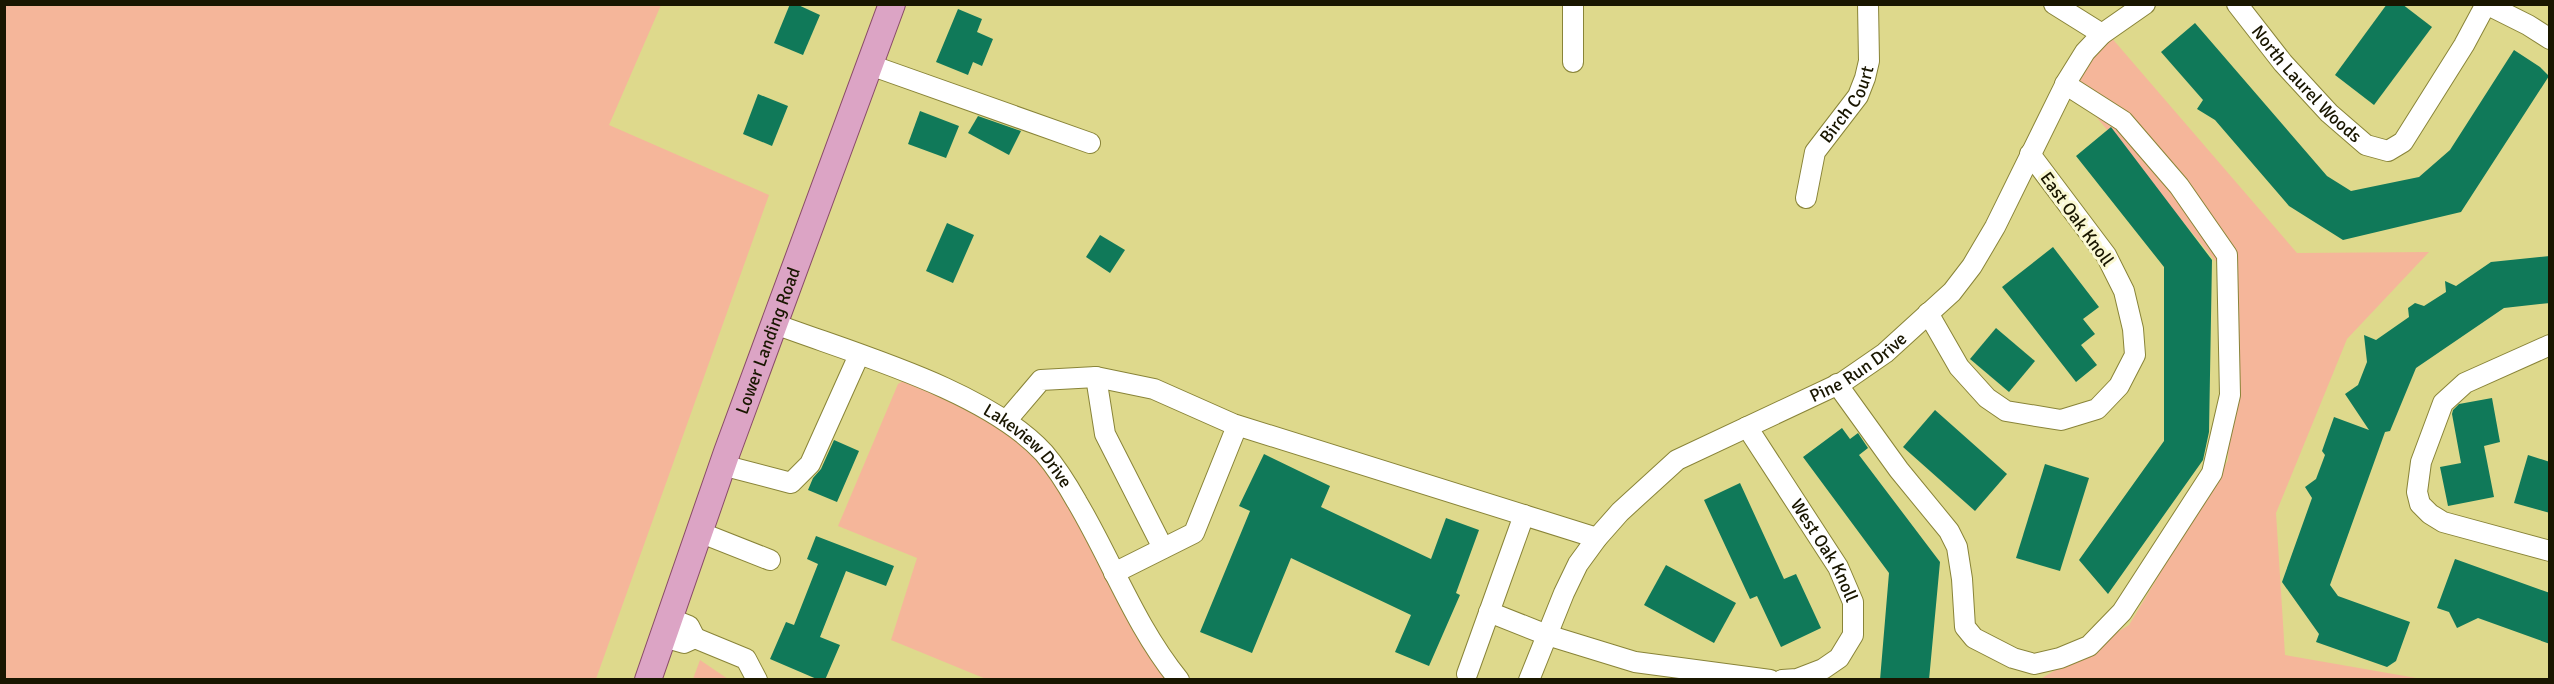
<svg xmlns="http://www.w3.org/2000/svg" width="2554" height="684" font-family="Signika,sans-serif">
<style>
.green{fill:#f5b69a}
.building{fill:#107959}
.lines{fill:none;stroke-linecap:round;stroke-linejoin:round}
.minor-casing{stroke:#898438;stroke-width:22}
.major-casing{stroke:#894b67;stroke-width:28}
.minor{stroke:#fff;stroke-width:20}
.major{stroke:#dca4c5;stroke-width:26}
.labels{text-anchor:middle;stroke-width:6;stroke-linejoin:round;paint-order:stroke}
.street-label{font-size:18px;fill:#191600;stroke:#faf8d3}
</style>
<rect width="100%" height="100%" fill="#ded98c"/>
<g class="green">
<polygon points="4,5 661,5 609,125 769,195 596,679 5,679"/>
<polygon points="2110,36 2297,253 2429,252 2347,339 2276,513 2285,655 2422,679 2039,680 2129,625 2228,460 2232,281 2070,85"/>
<polygon points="913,375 1044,453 1181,679 986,679 891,640 917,558 838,526 898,384"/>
<polygon points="700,660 728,679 693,679"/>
</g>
<g class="building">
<polygon points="790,4 796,4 820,15 803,55 774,43"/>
<polygon points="2387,4 2402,4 2432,27 2374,105 2335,75"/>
<polygon points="958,9 982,19 977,32 993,39 982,66 973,62 968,75 936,62"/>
<polygon points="2195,23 2327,176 2351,191 2419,177 2450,150 2514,50 2540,67 2549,76 2461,212 2343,240 2289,206 2215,120 2197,109 2203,100 2161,52"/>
<polygon points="758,94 788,106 772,146 743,134"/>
<polygon points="920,111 959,126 946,158 908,144"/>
<polygon points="978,116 1021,131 1009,155 968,133"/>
<polygon points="2111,127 2212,260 2209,432 2203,460 2108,594 2079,560 2164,441 2164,267 2076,156"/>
<polygon points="947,223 974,235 953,283 926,271"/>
<polygon points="1100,235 1125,250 1110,273 1086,257"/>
<polygon points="2053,247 2099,307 2083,319 2095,334 2081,345 2097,365 2076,382 2002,287"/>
<polygon points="2550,256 2550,303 2504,308 2416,368 2390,431 2385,432 2330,585 2338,596 2410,622 2396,661 2387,667 2316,642 2319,634 2282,582 2312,498 2305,487 2316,479 2325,455 2322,451 2334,417 2369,430 2345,394 2358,385 2367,362 2364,335 2376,340 2409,317 2408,308 2415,303 2424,306 2446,292 2445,281 2456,286 2491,262"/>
<polygon points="1996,328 2035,361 2009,392 1970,359"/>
<polygon points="2492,398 2500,442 2484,446 2494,497 2448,506 2440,467 2461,463 2452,414 2453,410 2459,404"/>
<polygon points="1935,410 2007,474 1975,511 1903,447"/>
<polygon points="1842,428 1850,439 1858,433 1868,448 1859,455 1940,562 1929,680 1880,680 1889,573 1803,457"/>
<polygon points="834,440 859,451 837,502 808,490 813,478 821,469"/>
<polygon points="1264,454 1330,486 1321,507 1431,559 1446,518 1479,530 1456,593 1460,595 1429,666 1395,652 1411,615 1291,558 1252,653 1200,632 1250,511 1239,506"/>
<polygon points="2528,455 2550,462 2550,513 2514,503"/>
<polygon points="2045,464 2089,478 2060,571 2016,558"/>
<polygon points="1740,483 1784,579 1796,574 1821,628 1781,647 1757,596 1750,599 1704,500"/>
<polygon points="816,536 894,566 886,586 846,571 820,637 840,645 825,680 819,680 770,659 786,622 794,625 818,564 807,559"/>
<polygon points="2455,559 2550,593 2550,644 2478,618 2457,628 2449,612 2437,608"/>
<polygon points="1666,565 1736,603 1714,643 1644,605"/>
</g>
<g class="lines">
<g class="minor-casing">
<g id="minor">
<polyline points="2054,4 2102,34"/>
<path id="s1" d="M2237,4L2283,63L2329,113L2366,145L2388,151L2403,142L2464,45L2486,4"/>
<polyline points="2486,4 2528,25 2550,39"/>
<polyline points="1573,62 1573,4"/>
<polyline points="870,65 1090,143"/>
<path id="s2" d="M1806,198L1815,152L1858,96L1865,78L1869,61L1868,4"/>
<polyline points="1928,313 1959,367 1987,398 2006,411 2061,420 2097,409 2119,386 2135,355 2133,329 2124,291 2106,255 2030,154"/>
<path id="s3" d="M775,324C855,354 986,390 1044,453C1056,467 1068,486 1077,502C1112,561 1135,626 1179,680"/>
<polyline points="2550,345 2465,383 2443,403 2421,462 2417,492 2420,504 2430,514 2443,522 2550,551"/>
<polyline points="1096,377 1105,434 1163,548"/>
<polyline points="1837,384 1899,470 1949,531 1957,547 1962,579 1965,627 1974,638 2013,658 2034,664 2060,658 2089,646 2122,612 2212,473 2230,395 2227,255 2179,186 2123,121 2065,84"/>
<polyline points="1006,421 1041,380 1096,377 1154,389 1233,424 1597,538"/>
<path id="s4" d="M1747,427L1838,567L1853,602V635L1839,658L1823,669L1797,679L1782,680"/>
<polyline points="722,465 791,483 810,464 859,355"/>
<polyline points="699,532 770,560"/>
<polyline points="1114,573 1194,533 1237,426"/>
<polyline points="1489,612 1547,635 1635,662 1770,680"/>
<polyline points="663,637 684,643 695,638 689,626 669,618"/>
<polyline points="695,638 746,659 757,680"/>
<polyline points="1467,674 1524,515"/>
<path id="s5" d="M1529,680L1564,593L1578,564L1597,538L1620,512L1677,460L1843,382L1885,353L1952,292L1972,266L1995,227L2067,81L2085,52L2102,34L2145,4"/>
</g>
</g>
<g class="major-casing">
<g id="major">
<path id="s6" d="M648,680L727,452L892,4"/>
</g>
</g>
<use href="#minor" class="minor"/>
<use href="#major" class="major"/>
</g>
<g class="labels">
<g class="street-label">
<text dy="6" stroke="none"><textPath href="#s1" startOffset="106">North Laurel Woods</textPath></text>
<text dy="6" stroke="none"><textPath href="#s2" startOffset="105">Birch Court</textPath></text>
<text transform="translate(2077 219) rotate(54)" y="6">East Oak Knoll</text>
<text dy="6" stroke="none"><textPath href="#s6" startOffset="360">Lower Landing Road</textPath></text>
<text dy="6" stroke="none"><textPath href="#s5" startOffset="474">Pine Run Drive</textPath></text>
<text dy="6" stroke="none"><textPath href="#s3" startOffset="284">Lakeview Drive</textPath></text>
<text dy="6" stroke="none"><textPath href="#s4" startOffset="146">West Oak Knoll</textPath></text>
</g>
</g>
<rect width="2554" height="684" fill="none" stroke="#191600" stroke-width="12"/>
</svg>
